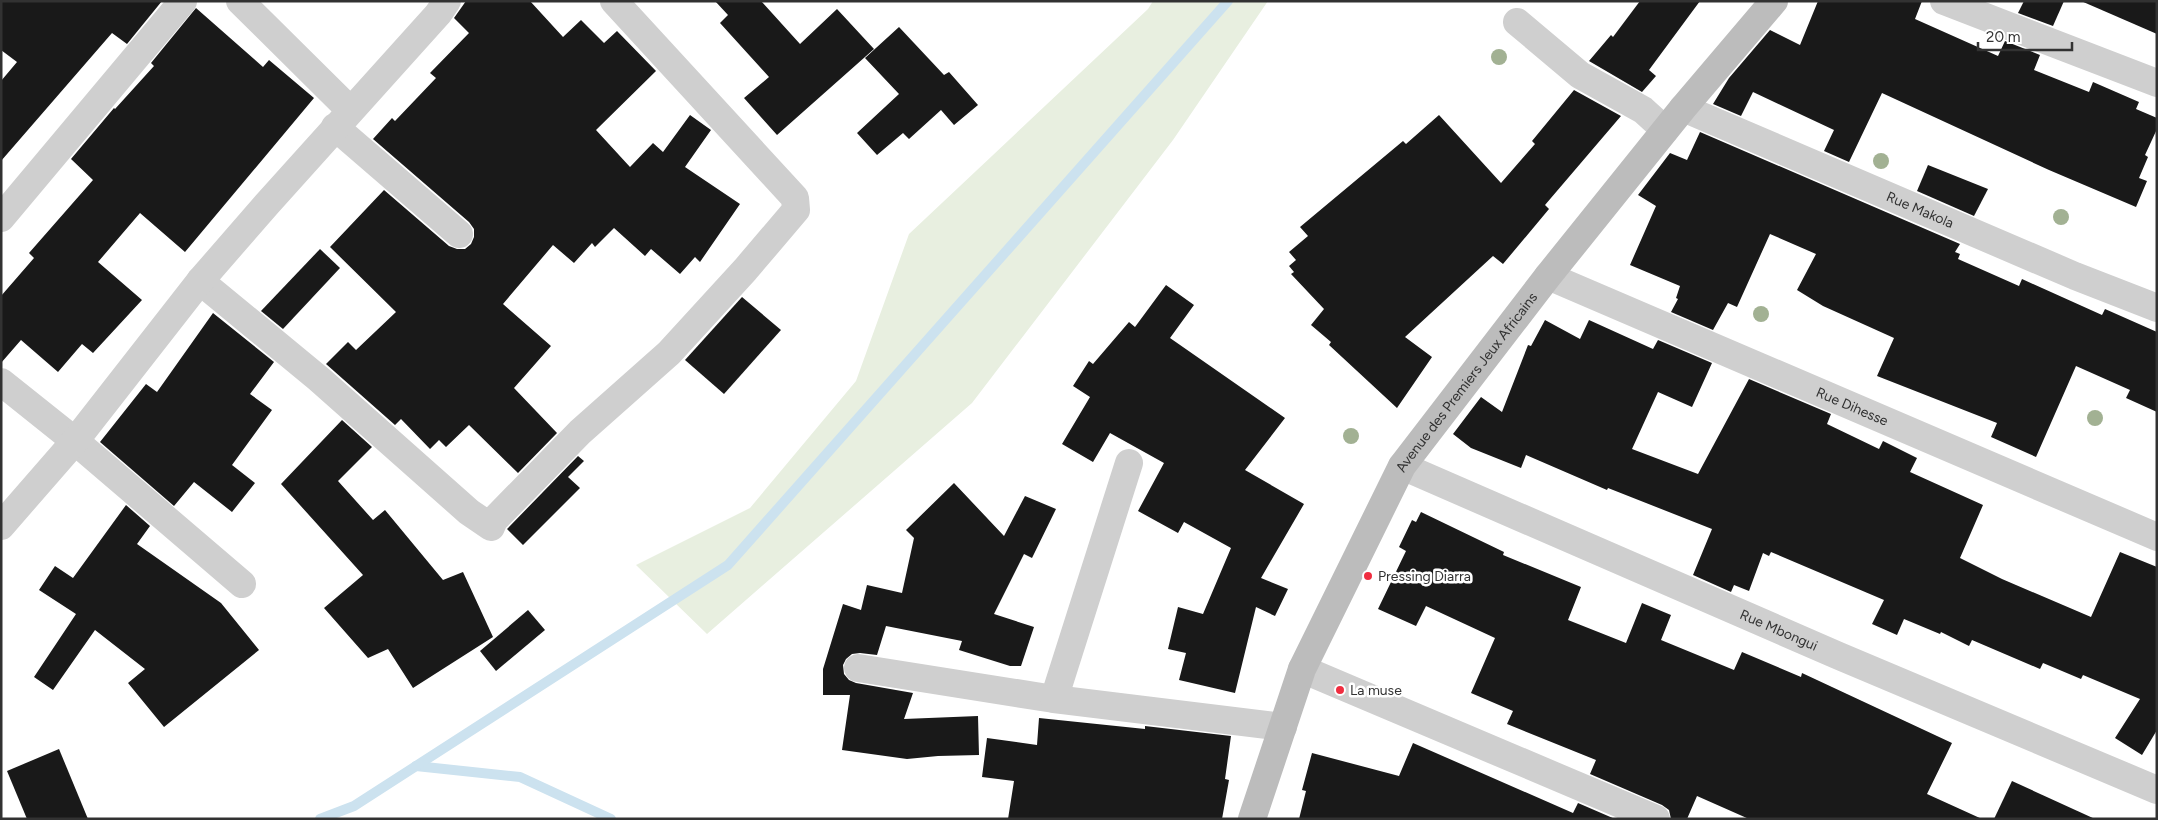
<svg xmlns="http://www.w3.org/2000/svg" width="2158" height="820" font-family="Figtree,sans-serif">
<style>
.green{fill:#e8efe0}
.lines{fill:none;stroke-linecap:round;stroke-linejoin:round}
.stream{stroke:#cce2ef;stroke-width:10}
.building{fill:#191919}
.street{stroke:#cfcfcf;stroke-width:28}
.secondary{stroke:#bcbcbc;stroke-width:28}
.tree{fill:#a2b193}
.poi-dot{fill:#f02d40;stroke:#fff;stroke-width:2}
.labels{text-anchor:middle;stroke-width:5;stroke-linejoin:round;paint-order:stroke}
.street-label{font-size:14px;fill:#323232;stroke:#fff}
.poi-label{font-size:14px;fill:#323232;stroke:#fff;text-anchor:start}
</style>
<rect width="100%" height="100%" fill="#fff"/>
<polygon class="green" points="1153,1 1268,1 1173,140 972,403 707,634 636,565 750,508 856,381 909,234 1148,9"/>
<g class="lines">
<g class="stream">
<polyline points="416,766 520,777 611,819"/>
<polyline points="320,819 354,806 728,565 1228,1"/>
</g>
</g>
<g class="building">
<polygon points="1,1 162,1 127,44 112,33 1,161 1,81 17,62 1,50"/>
<polygon points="466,1 530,1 563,37 581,20 604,43 617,31 656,71 596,130 630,167 653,143 663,152 690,115 711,130 685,167 740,204 700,262 695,257 680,274 651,249 645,256 614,228 595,247 592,243 574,263 553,245 503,304 551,346 514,388 557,433 518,473 469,425 446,447 439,440 430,449 401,419 395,425 326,364 348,342 356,350 396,312 330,247 384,190 449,246 457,249 465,249 471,244 474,237 474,229 469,222 373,139 392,118 395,121 436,78 430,73 469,33 454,18"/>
<polygon points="715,1 761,1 800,44 837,9 874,49 777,135 744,98 769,77 720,23 728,15"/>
<polygon points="1640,1 1700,1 1649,70 1656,76 1642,92 1589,61 1611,35 1613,37"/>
<polygon points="1818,1 1922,1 1915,19 1998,56 2005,41 2040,55 2034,70 2089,92 2093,82 2139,102 2136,109 2157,118 2157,129 2145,155 2148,157 2139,178 2147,181 2136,207 2049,170 1882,93 1849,162 1824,151 1834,130 1753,92 1741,116 1713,104 1729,78 1770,30 1800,45"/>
<polygon points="2024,1 2064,1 2053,26 2018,13"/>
<polygon points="2081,1 2157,1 2157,34"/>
<polygon points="196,8 263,67 269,60 314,98 185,252 140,213 98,262 142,300 93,353 82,344 58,372 21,340 1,363 1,296 34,258 29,253 93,180 71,159 114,108 115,109 154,66 151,63"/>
<polygon points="899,27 944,75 949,72 978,105 954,125 941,110 909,139 903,133 877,155 857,133 899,94 865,58"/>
<polygon points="1574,90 1621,116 1545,205 1549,209 1503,264 1493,256 1405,337 1432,357 1397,408 1329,345 1331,342 1311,325 1324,309 1291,274 1294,272 1289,266 1296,260 1289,252 1308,236 1300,227 1403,141 1406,144 1439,115 1501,183 1535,144 1532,141"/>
<polygon points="1700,132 1960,244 1955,252 1960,254 1958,259 2019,286 2022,279 2102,315 2105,309 2157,332 2157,412 2126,398 2130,390 2076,366 2036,457 1991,437 1997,423 1877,376 1894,338 1823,306 1797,290 1816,254 1770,234 1737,307 1728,303 1713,330 1671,312 1678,299 1676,298 1680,286 1630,265 1656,206 1638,195 1670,153 1687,160"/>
<polygon points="1928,165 1988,189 1974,216 1917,191"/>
<polygon points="320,249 340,268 283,329 261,311"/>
<polygon points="1166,285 1194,305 1170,338 1285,418 1245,470 1304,504 1261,578 1288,589 1275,616 1256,607 1235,693 1179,680 1186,653 1168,649 1178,607 1203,614 1231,548 1184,522 1178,533 1138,511 1164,463 1110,433 1093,462 1062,444 1090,397 1073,386 1089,361 1093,364 1129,322 1135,327"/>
<polygon points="742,297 781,330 724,394 685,360"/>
<polygon points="213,313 274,362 250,394 272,410 232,465 255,483 232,512 194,482 174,506 100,442 146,384 157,392"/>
<polygon points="1545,320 1580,339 1589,320 1653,349 1658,340 1712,363 1692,407 1658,392 1632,449 1698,474 1749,379 1831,414 1827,424 1879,449 1883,441 1917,458 1910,472 1983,505 1960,558 2002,579 2091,617 2120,552 2157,567 2157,730 2142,755 2115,738 2140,699 2083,675 2081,679 2043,663 2040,669 1972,640 1969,646 1941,632 1940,634 1904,619 1897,635 1872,624 1884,600 1771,552 1769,556 1763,553 1749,591 1734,585 1731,592 1693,575 1712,529 1608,488 1607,490 1526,455 1521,468 1471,448 1453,434 1481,397 1502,412 1528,345 1531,346"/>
<polygon points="342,420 372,447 338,481 373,520 385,510 443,580 463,572 493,637 413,688 388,649 368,658 324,608 363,575 281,484"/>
<polygon points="578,456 584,461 568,477 580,488 523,545 507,529"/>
<polygon points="954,483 1004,536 1025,496 1056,509 1032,558 1024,554 994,614 1034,627 1021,666 1010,666 959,650 962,641 886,626 877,655 860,653 852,654 846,659 843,665 844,674 849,680 856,683 913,693 904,719 978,716 979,755 938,756 907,759 842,750 850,695 823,695 823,669 843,604 861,610 867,585 902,593 914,538 906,530"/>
<polygon points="126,505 150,526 137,544 221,603 259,650 164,727 128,683 145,669 95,630 53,690 34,677 76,614 39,590 55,566 73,578"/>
<polygon points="1421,512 1504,552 1503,555 1581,587 1568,620 1626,643 1642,603 1671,615 1661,640 1734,670 1742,652 1801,677 1802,673 1952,743 1927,794 1982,819 1749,819 1697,796 1687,819 1671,819 1669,810 1662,805 1590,774 1596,760 1507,724 1513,711 1471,693 1495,638 1426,606 1416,626 1378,609 1406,551 1399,547 1412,520 1416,522"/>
<polygon points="528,610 545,630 496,671 480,651"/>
<polygon points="1039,718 1145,729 1145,726 1231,736 1225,779 1229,780 1222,819 1008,819 1014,781 982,777 987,738 1037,745"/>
<polygon points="1413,743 1573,813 1578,803 1615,819 1299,819 1306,791 1302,790 1312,753 1399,776"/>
<polygon points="59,749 88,819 27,819 7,771"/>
<polygon points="2012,781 2095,819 1994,819"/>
</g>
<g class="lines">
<g class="street">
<polyline points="240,1 350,110"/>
<polyline points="1944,1 2157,83"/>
<polyline points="1517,22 1580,75 1643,110 1665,130"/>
<path id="s1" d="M1683,108L2075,276L2157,308"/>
<polyline points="335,127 459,234"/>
<polyline points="1,218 183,1"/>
<path id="s2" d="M1548,276L2157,537"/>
<polyline points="200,281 319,379 469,512 491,527 494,520 580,432 669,353 745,270 796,210 795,198 614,1"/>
<polyline points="1,382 75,441 242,584"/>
<path id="s3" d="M1402,466L1839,656L2157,790"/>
<polyline points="1,526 75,441 200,281 267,204 438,14 447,1"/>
<polyline points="858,668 1054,699 1283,727"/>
<polyline points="1302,669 1656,819"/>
<polyline points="1054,699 1129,463"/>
</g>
<path class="secondary" id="s4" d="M1252,819L1302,669L1402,466L1548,276L1683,108L1774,1"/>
</g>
<g class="tree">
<circle cx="1499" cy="57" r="8"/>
<circle cx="1881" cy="161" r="8"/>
<circle cx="2061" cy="217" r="8"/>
<circle cx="1761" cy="314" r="8"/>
<circle cx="2095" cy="418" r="8"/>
<circle cx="1351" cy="436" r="8"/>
</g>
<g class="poi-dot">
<circle cx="1368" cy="576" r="5"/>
<circle cx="1340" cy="690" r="5"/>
</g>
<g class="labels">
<g class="street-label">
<text dy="5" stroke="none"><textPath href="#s1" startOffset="258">Rue Makola</textPath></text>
<text dy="5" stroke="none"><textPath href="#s4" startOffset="490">Avenue des Premiers Jeux Africains</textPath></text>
<text dy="5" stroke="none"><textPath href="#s2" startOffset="331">Rue Dihesse</textPath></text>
<text dy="5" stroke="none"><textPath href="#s3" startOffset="411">Rue Mbongui</textPath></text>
</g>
<g class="poi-label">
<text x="1378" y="581">Pressing Diarra</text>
<text x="1350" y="695">La muse</text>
</g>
</g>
<rect width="2158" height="820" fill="none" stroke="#323232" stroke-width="5"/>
<path d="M1978 42v8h94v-8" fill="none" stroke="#323232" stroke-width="2.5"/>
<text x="1986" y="42" font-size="15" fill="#323232" stroke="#ffffff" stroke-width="4" paint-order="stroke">20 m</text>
</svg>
